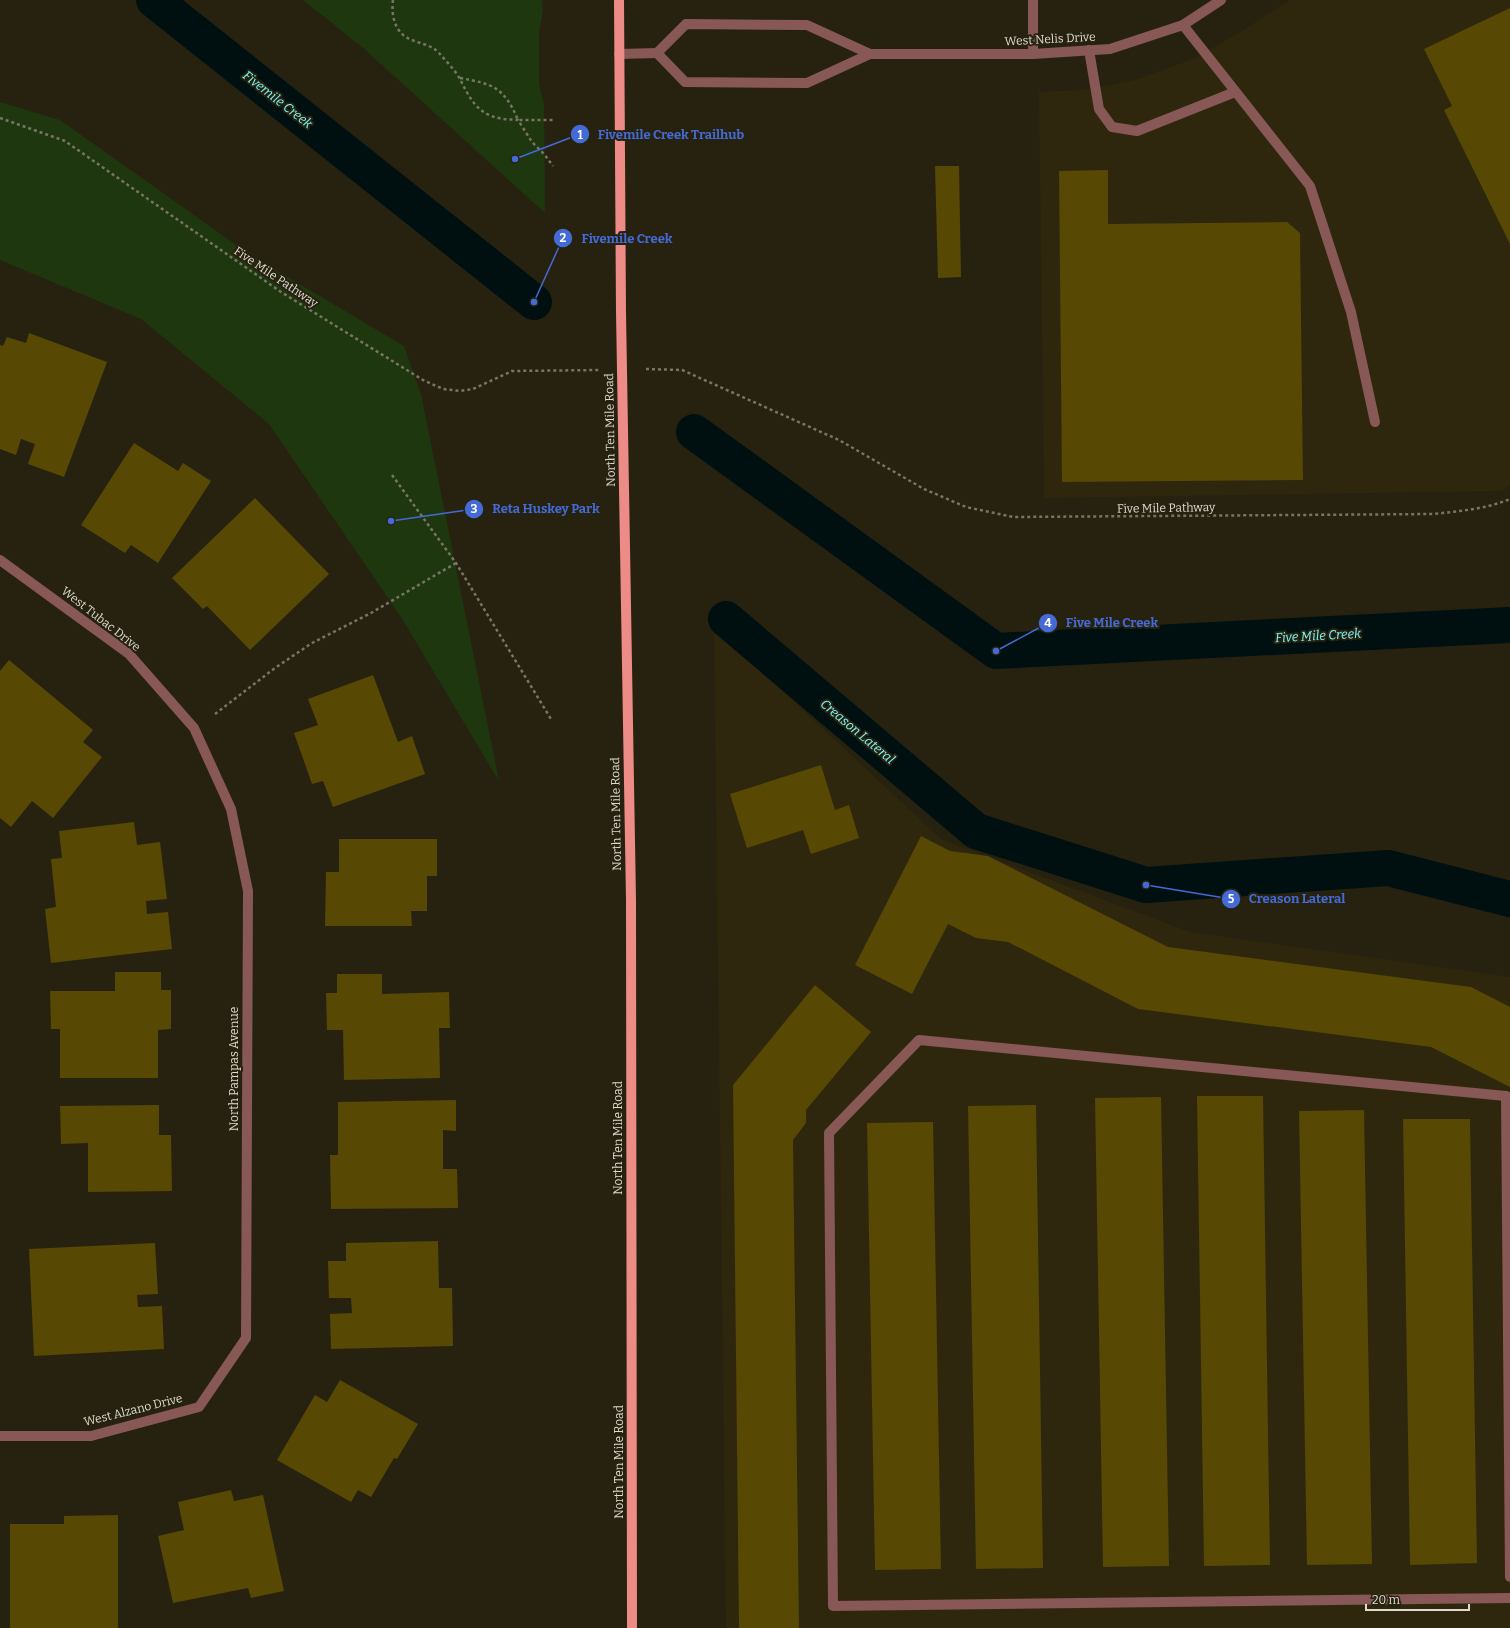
<svg xmlns="http://www.w3.org/2000/svg" width="1510" height="1628" font-family="Bitter,serif">
<style>
.built{fill:#2e270d}
.green{fill:#1e370f}
.lines{fill:none;stroke-linecap:round;stroke-linejoin:round}
.canal{stroke:#001011;stroke-width:36}
.building{fill:#574804}
.path{stroke:#797566;stroke-width:2.5;stroke-dasharray:3 3;stroke-linecap:butt}
.service{stroke:#875855;stroke-width:10}
.minor{stroke:#875855;stroke-width:10}
.primary{stroke:#ed8b87;stroke-width:10}
.labels{text-anchor:middle;stroke-width:4;stroke-linejoin:round;paint-order:stroke}
.street-label{font-size:12px;fill:#dedbcf;stroke:#272210}
.water-label{font-size:13px;font-style:italic;fill:#7cf9fc;stroke:#272210}
.leader{fill:none;stroke:#446ad6;stroke-width:1.5}
.callout-dot{fill:#446ad6;stroke:#272210;stroke-width:1.5}
.mark-label{font-size:12px;text-anchor:middle;font-weight:bold;fill:#fff}
.callout-label{font-size:13px;text-anchor:middle;font-weight:bold;fill:#446ad6;stroke:#272210;stroke-width:4;stroke-linejoin:round;paint-order:stroke}
</style>
<rect width="100%" height="100%" fill="#272210"/>
<g class="built">
<polygon points="1290,0 1510,0 1510,485 1502,491 1044,498 1039,92 1085,90 1135,80 1193,59 1237,34"/>
<polygon points="714,627 941,839 1190,932 1510,977 1510,1628 726,1628"/>
</g>
<g class="green">
<polygon points="303,0 542,0 543,10 539,33 539,84 544,104 545,213 362,47"/>
<polygon points="0,102 60,120 249,254 404,346 421,394 499,781 401,617 269,424 141,319 0,260"/>
</g>
<g class="lines">
<g class="canal">
<polyline points="154,0 534,302"/>
<polyline points="694,432 996,651 1510,625"/>
<polyline points="726,619 976,831 1146,885 1388,868 1510,899"/>
</g>
</g>
<g class="building">
<polygon points="1510,8 1510,244 1444,110 1452,106 1424,49"/>
<polygon points="935,166 959,166 961,277 938,278"/>
<polygon points="1108,170 1108,224 1287,222 1300,233 1303,480 1062,482 1059,171"/>
<polygon points="29,333 107,362 64,477 28,464 35,444 21,439 16,455 0,449 0,345 3,346 7,337 26,343"/>
<polygon points="134,443 178,471 183,463 211,481 158,563 131,545 125,553 81,525"/>
<polygon points="255,498 329,574 250,650 207,606 203,609 172,578"/>
<polygon points="9,660 93,730 83,742 102,757 53,818 32,801 11,827 0,818 0,671"/>
<polygon points="373,675 398,742 412,736 425,774 333,807 323,781 312,784 294,733 318,725 308,699"/>
<polygon points="821,765 835,810 849,805 859,838 811,854 803,830 747,848 730,794"/>
<polygon points="134,822 137,845 160,842 167,899 146,901 147,914 168,912 172,949 51,963 45,909 56,907 51,859 62,858 59,831"/>
<polygon points="921,836 950,851 988,856 1168,947 1471,987 1510,1007 1510,1087 1431,1047 1138,1009 1008,942 976,938 948,924 912,994 855,965"/>
<polygon points="339,839 437,839 437,876 427,876 427,911 411,911 412,926 325,926 326,872 339,872"/>
<polygon points="115,972 161,972 161,990 171,990 171,1029 158,1030 158,1078 60,1078 60,1029 51,1029 50,991 115,991"/>
<polygon points="337,974 382,974 382,994 449,992 450,1028 439,1028 440,1078 344,1080 343,1030 327,1030 326,993 337,993"/>
<polygon points="815,985 871,1032 806,1110 806,1123 793,1140 799,1628 739,1628 733,1085"/>
<polygon points="1197,1096 1263,1096 1270,1565 1204,1566"/>
<polygon points="1161,1097 1169,1566 1103,1567 1095,1098"/>
<polygon points="456,1100 456,1131 443,1130 443,1169 457,1169 458,1208 331,1209 330,1155 338,1155 338,1102"/>
<polygon points="159,1105 159,1135 171,1135 172,1191 88,1192 88,1143 61,1144 60,1106"/>
<polygon points="1036,1105 1043,1568 976,1569 968,1106"/>
<polygon points="1364,1110 1372,1564 1307,1565 1299,1111"/>
<polygon points="1403,1119 1470,1119 1477,1563 1410,1565"/>
<polygon points="933,1122 941,1569 875,1570 867,1123"/>
<polygon points="438,1241 439,1288 452,1288 453,1346 331,1349 330,1314 352,1313 351,1298 329,1298 328,1261 346,1261 346,1243"/>
<polygon points="155,1243 158,1294 137,1295 138,1307 162,1306 164,1349 34,1356 29,1249"/>
<polygon points="340,1380 418,1424 397,1459 394,1458 371,1497 358,1490 351,1502 277,1460 315,1395 327,1402"/>
<polygon points="231,1490 234,1501 263,1495 284,1591 251,1598 248,1588 173,1603 158,1536 184,1530 178,1502"/>
<polygon points="118,1515 118,1628 10,1628 10,1524 64,1524 64,1516"/>
</g>
<g class="lines">
<g class="path">
<path d="M393,0C391,16 395,34 412,40C421,44 432,45 439,53C446,61 455,70 460,79C469,97 477,114 499,118C505,120 512,119 518,120L532,142L544,154L553,166"/>
<path d="M460,78C493,84 504,87 518,120H553"/>
<polyline points="0,118 65,141 281,292 423,380 443,389 460,391 473,389 512,371 599,370"/>
<path d="M646,369L682,370L839,440L924,489L966,507L1013,517L1434,514C1460,511 1486,509 1510,499"/>
<polyline points="392,475 456,563 551,719"/>
<polyline points="215,714 275,668 312,643 371,613 456,563"/>
</g>
<g class="service">
<polyline points="1033,0 1033,54"/>
<polyline points="1183,25 1310,186 1351,312 1375,422"/>
<polyline points="1089,50 1099,109 1112,127 1137,131 1235,92"/>
<polyline points="1506,1096 1510,1577"/>
<polyline points="1510,1098 1506,1096 919,1040 829,1133 833,1606 1510,1598"/>
</g>
<g class="minor">
<polygon points="686,24 807,25 870,54 807,83 685,82 657,53"/>
<polyline points="619,54 657,53"/>
<polyline points="870,54 1033,54 1110,49 1183,25 1221,0"/>
<polyline points="0,560 129,654 194,728 231,809 248,891 246,1338 199,1407 91,1436 0,1436"/>
</g>
<polyline class="primary" points="619,0 621,312 631,900 632,1628"/>
</g>
<g class="labels">
<g class="street-label">
<text transform="translate(1050 39) rotate(-3)" y="4">West Nelis Drive</text>
<text transform="translate(276 277) rotate(34)" y="4">Five Mile Pathway</text>
<text transform="translate(610 430) rotate(-91)" y="4">North Ten Mile Road</text>
<text transform="translate(1166 508) rotate(-1)" y="4">Five Mile Pathway</text>
<text transform="translate(101 619) rotate(38)" y="4">West Tubac Drive</text>
<text transform="translate(616 814) rotate(-91)" y="4">North Ten Mile Road</text>
<text transform="translate(234 1069) rotate(-90)" y="4">North Pampas Avenue</text>
<text transform="translate(618 1138) rotate(-90)" y="4">North Ten Mile Road</text>
<text transform="translate(133 1410) rotate(-14)" y="4">West Alzano Drive</text>
<text transform="translate(619 1462) rotate(-90)" y="4">North Ten Mile Road</text>
</g>
<g class="water-label">
<text transform="translate(278 99) rotate(38)" y="5">Fivemile Creek</text>
<text transform="translate(1318 635) rotate(-3)" y="5">Five Mile Creek</text>
<text transform="translate(858 731) rotate(40)" y="5">Creason Lateral</text>
</g>
</g>
<path class="leader" d="M515 159L580 134M534 302L563 238M391 521L474 509M996 651L1048 623M1146 885L1231 899"/>
<g class="callout-dot">
<circle cx="515" cy="159" r="4"/>
<circle cx="534" cy="302" r="4"/>
<circle cx="391" cy="521" r="4"/>
<circle cx="996" cy="651" r="4"/>
<circle cx="1146" cy="885" r="4"/>
<circle cx="580" cy="134" r="10"/>
<circle cx="563" cy="238" r="10"/>
<circle cx="474" cy="509" r="10"/>
<circle cx="1048" cy="623" r="10"/>
<circle cx="1231" cy="899" r="10"/>
</g>
<g class="mark-label">
<text x="580" y="139">1</text>
<text x="563" y="242">2</text>
<text x="474" y="513">3</text>
<text x="1048" y="627">4</text>
<text x="1231" y="903">5</text>
</g>
<g class="callout-label">
<text x="671" y="139">Fivemile Creek Trailhub</text>
<text x="627" y="243">Fivemile Creek</text>
<text x="546" y="513">Reta Huskey Park</text>
<text x="1112" y="627">Five Mile Creek</text>
<text x="1297" y="903">Creason Lateral</text>
</g>
<path d="M1366 1604v6h103v-6" fill="none" stroke="#dedbcf" stroke-width="2"/>
<text x="1372" y="1604" font-size="12" fill="#dedbcf" stroke="#272210" stroke-width="3" paint-order="stroke">20 m</text>
</svg>
